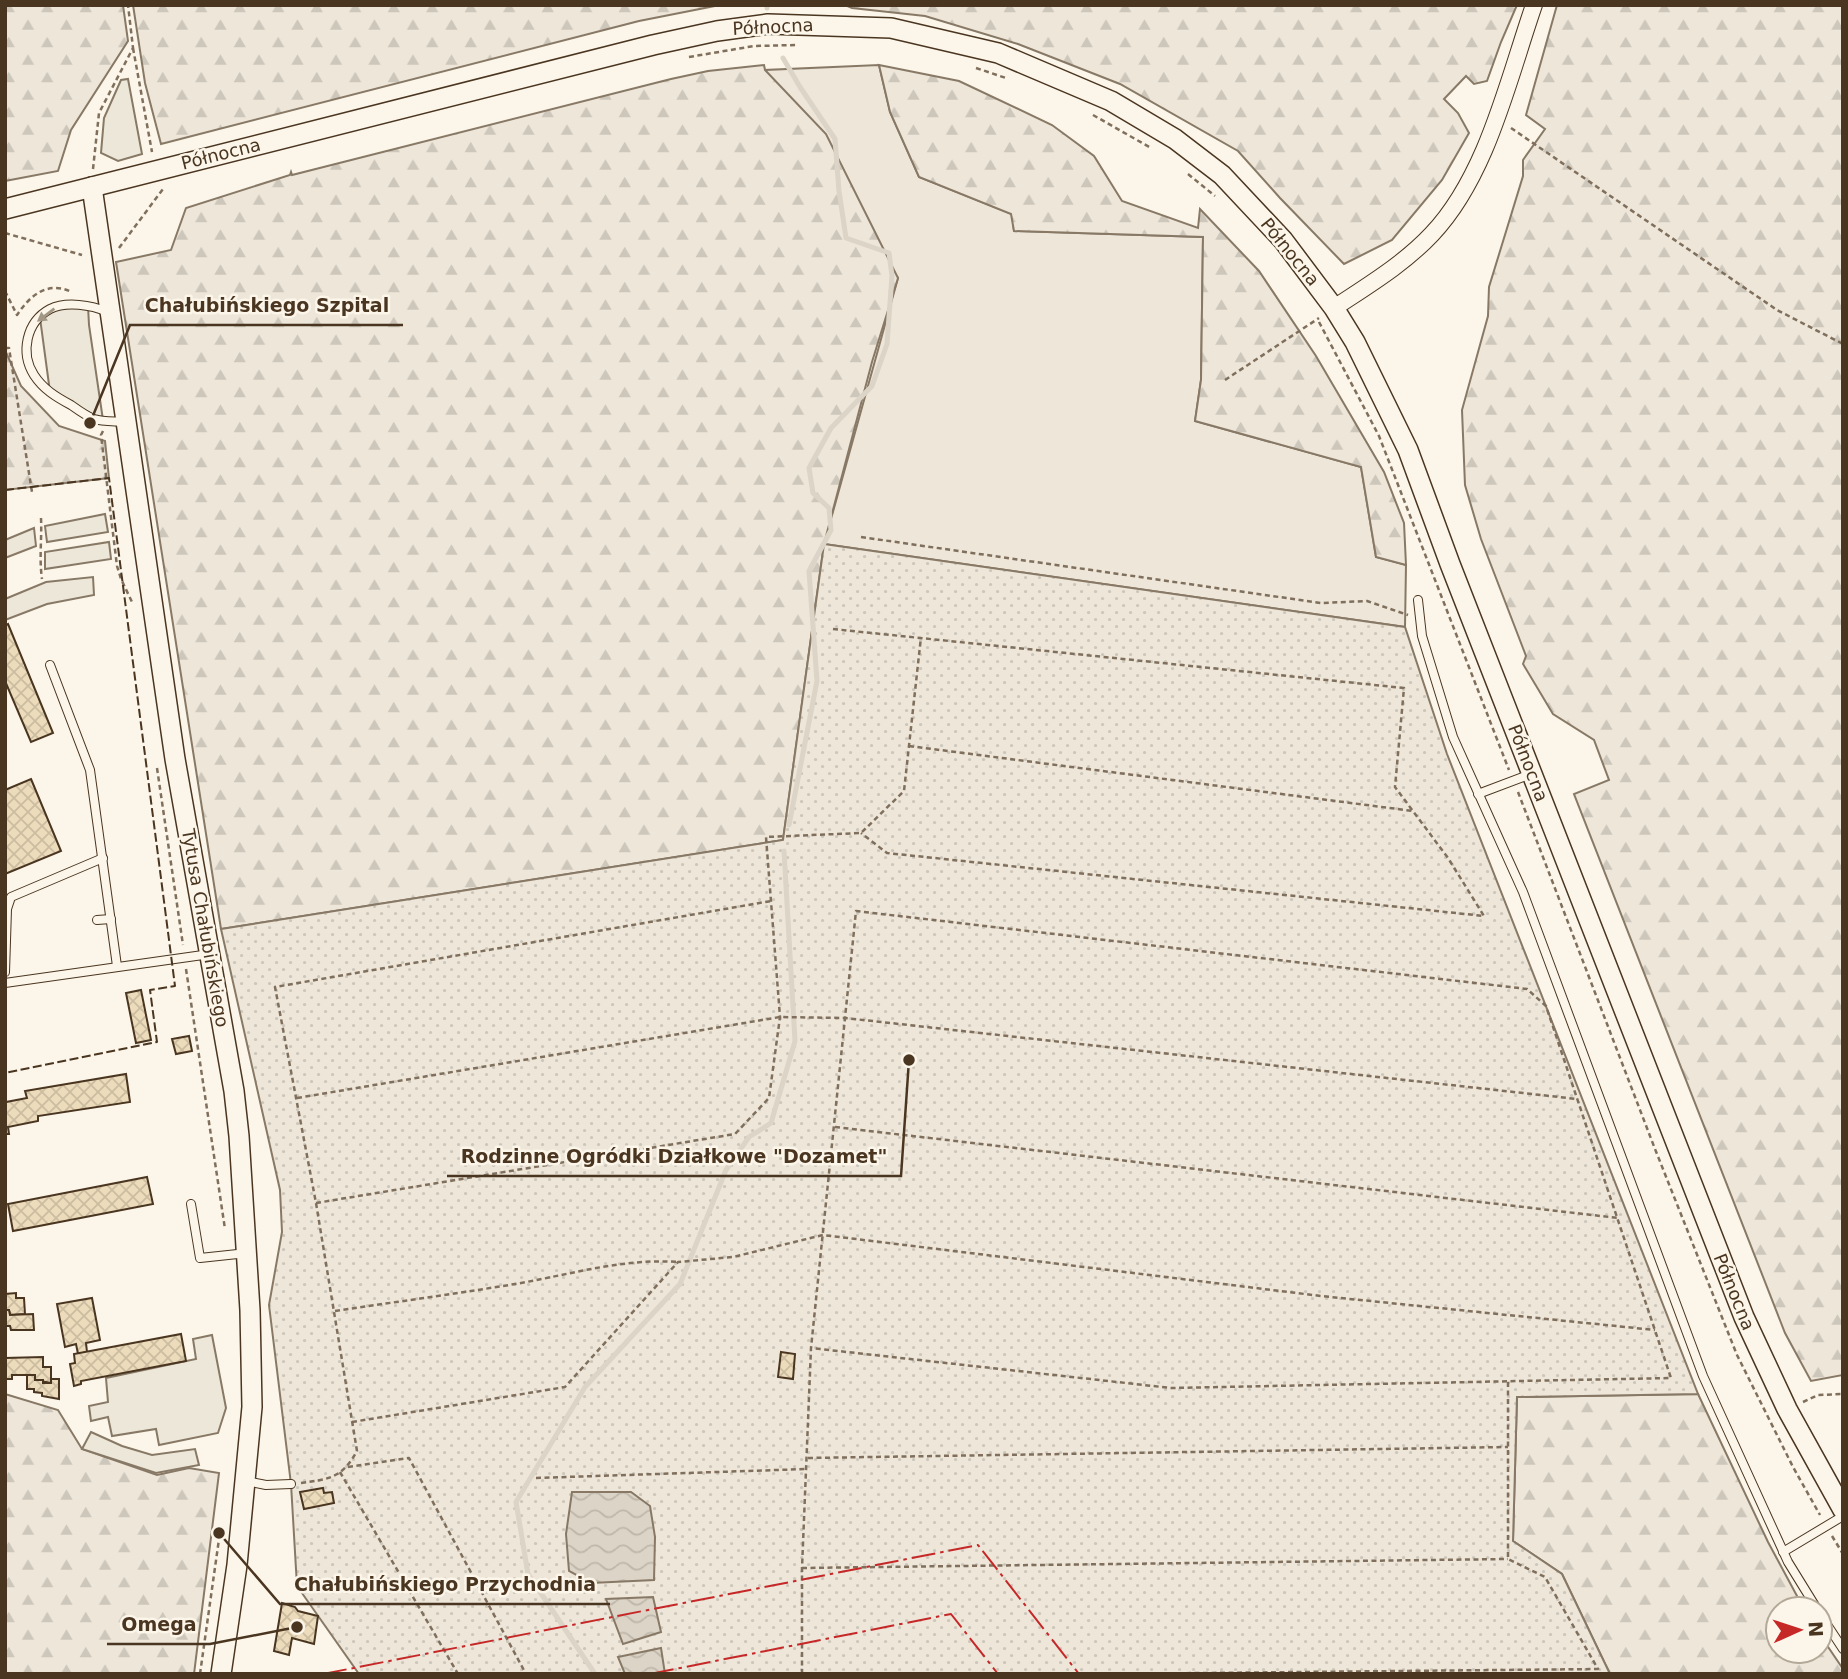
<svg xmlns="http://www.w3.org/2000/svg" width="1848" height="1679" font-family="'DejaVu Sans',sans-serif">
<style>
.green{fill:#ede6d9;stroke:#887966;stroke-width:2}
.forest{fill:url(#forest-firs);stroke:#887966;stroke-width:2}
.garden{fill:url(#garden-dots);stroke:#887966;stroke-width:2}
.parking{fill:#ede7d9;stroke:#887966;stroke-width:2}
.water{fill:url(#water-waves);stroke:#887966;stroke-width:2}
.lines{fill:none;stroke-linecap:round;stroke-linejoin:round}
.stream{stroke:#dcd4c6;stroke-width:5}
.building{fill:url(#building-cross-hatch);stroke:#4a3520;stroke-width:2}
.service-casing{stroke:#4a3520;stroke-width:10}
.minor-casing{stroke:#4a3520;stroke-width:18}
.tertiary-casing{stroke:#4a3520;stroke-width:22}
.path{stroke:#7f6f5c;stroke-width:2.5;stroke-dasharray:5 3.5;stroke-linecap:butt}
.service{stroke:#fbf6e9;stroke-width:8}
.minor{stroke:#fbf6e9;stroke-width:16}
.tertiary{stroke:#fbf6e9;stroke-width:19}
.fence{stroke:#4a3520;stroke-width:2;stroke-dasharray:9 3.5;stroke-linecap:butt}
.power{stroke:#c62828;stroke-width:2;stroke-dasharray:24 5 3.5 5;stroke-linecap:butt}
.oneway{fill:#a29684}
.labels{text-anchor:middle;stroke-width:5;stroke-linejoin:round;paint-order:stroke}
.street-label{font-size:18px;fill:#4a3520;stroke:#fbf6e9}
.leader{fill:none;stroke:#4a3520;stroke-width:2.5}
.callout-dot{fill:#4a3520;stroke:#fbf6e9;stroke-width:2.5}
.callout-label{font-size:19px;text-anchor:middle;font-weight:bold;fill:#4a3520;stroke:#fbf6e9;stroke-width:5;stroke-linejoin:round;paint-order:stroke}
</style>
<defs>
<pattern id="forest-firs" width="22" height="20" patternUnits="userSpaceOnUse" patternTransform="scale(1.75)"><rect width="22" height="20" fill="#ede6d9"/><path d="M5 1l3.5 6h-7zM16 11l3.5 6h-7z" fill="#cdc6ba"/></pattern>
<pattern id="garden-dots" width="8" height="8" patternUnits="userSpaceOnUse" patternTransform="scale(1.75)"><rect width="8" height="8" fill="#ede6d9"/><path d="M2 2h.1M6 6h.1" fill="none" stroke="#cdc6ba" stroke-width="1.8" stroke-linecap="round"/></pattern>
<pattern id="water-waves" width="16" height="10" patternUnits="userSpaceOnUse" patternTransform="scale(1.75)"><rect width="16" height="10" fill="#dcd4c6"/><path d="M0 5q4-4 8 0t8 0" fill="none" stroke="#beb7aa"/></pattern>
<pattern id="building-cross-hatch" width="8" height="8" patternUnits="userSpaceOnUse" patternTransform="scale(1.75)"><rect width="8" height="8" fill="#ecdcbc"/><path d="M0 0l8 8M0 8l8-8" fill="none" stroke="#ccbda1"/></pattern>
</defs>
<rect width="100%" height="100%" fill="#fbf6e9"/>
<polygon class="green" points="879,65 890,112 919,177 1012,214 1014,231 1203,237 1201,380 1195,421 1361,467 1376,557 1406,565 1405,627 824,544 898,278 765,70"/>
<g class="forest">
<polygon points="5,5 123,5 128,41 71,130 58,171 5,181"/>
<polygon points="133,5 720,5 639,21 161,144 145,83"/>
<polygon points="845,5 1517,5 1501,42 1487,81 1474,84 1466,76 1444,99 1458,113 1469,133 1442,180 1392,240 1344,264 1280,198 1238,151 1120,84 1018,44 925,16 852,8"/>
<polygon points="1557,5 1843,5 1843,1375 1811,1381 1785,1333 1574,794 1609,780 1594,740 1553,714 1523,664 1526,656 1481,539 1465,485 1462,410 1488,316 1489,287 1523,176 1523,160 1545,129 1526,115"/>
<polygon points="764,65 765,70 826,134 898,278 872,362 824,544 783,840 221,929 116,262 171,250 186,208 290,175 291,172 292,175 671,79 708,71"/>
<polygon points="879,65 959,81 1052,125 1094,156 1122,201 1198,228 1200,209 1259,271 1316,356 1384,472 1404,523 1406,565 1376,557 1361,467 1195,421 1201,380 1203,237 1014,231 1011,214 919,177 890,112"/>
<polygon points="5,350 21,386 59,426 105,441 109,478 5,490"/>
<polygon points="5,1394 58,1410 82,1449 157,1475 189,1468 219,1473 194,1674 5,1674"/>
<polygon points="1698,1394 1768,1542 1804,1609 1778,1609 1778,1651 1820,1651 1820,1635 1843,1669 1843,1674 1610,1674 1562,1574 1513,1541 1517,1397"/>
</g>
<polygon class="garden" points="824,544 1405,627 1447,754 1698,1394 1517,1397 1513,1541 1562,1574 1610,1674 359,1674 297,1586 291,1484 269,1305 282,1232 280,1190 221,929 783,840"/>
<g class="parking">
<polygon points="128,79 142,154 118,161 101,153 104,118 121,80"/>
<polygon points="88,306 89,325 103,420 50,392 40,318 49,310"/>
<polygon points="105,514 108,532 47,542 45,526"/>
<polygon points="34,528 36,546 5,558 5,540"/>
<polygon points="109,542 111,559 45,569 45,552"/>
<polygon points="93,577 94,595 47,604 5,620 5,599 46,582"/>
<polygon points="212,1335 226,1408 218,1433 159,1445 156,1429 112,1436 108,1417 91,1421 89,1406 108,1402 106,1378 196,1359 193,1339"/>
<polygon points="91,1432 122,1446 152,1455 195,1449 199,1465 156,1473 82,1449"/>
</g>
<g class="water">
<polygon points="572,1492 631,1492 650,1506 655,1537 654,1580 591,1583 569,1571 566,1534"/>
<polygon points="653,1597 661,1632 623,1644 606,1599"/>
<polygon points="661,1648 665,1674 625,1674 618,1657"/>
</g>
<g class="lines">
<g class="stream">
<polyline points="767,5 767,8"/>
<polyline points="783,58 800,87 835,139 839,191 846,238 889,253 892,276 887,344 872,386 831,428 809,468 813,493 829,508 831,530 809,571 817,681 789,825"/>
<polyline points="595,1674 528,1574 516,1502 585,1387 680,1284 726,1170 749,1137 771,1123 795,1041 784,851"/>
</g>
</g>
<g class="building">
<polygon points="8,624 53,733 31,742 5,681 5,626"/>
<polygon points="31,779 61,851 5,874 5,790"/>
<polygon points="141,990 151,1040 136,1043 126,993"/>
<polygon points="189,1036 192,1051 176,1054 172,1039"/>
<polygon points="126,1074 130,1102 38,1116 38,1121 8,1127 9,1134 5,1134 5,1097 6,1102 27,1098 25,1091"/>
<polygon points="147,1177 153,1204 13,1231 8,1204"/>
<polygon points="16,1293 16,1298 24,1298 25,1314 10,1315 9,1310 5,1310 5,1294"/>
<polygon points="92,1298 100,1340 86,1343 87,1352 78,1354 76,1344 65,1347 57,1304"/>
<polygon points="5,1310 9,1310 10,1315 33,1314 34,1330 11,1330 10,1326 5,1326"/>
<polygon points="181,1334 186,1361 81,1381 81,1384 74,1386 70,1364 75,1363 74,1354"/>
<polygon points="781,1352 795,1354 793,1379 778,1377"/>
<polygon points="43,1357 43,1367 51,1367 51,1383 35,1380 35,1375 12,1375 12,1379 5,1379 5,1358"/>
<polygon points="27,1375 35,1375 35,1380 43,1380 43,1383 51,1383 51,1379 59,1379 59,1399 42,1396 42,1393 34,1392 34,1389 27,1389"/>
<polygon points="323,1488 324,1493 332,1492 334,1503 304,1509 300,1492"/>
<polygon points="282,1603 295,1607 298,1611 318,1616 314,1644 292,1638 289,1655 274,1651"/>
</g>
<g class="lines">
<g class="service-casing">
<g id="service">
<path d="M107,312C92,305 66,301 50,309C26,322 20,353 34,375C43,389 56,397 71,405C78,410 86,416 94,419C103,422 116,421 126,422"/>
<polyline points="1418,600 1422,636 1453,737 1523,892 1703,1376 1788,1562 1817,1609"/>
<polyline points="50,665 90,770 117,966"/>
<polyline points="1478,794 1531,774"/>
<polyline points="97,920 111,919"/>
<polyline points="5,972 7,909 11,897 103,858"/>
<polyline points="5,983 210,954"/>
<polyline points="191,1204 200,1258 247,1253"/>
<polyline points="246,1481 266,1485 291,1484"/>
<polyline points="1783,1552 1843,1516"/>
<polyline points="1820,1614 1843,1649"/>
</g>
</g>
<g class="minor-casing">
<path id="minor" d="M1334,308C1367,286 1404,264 1432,234C1487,176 1508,80 1534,5"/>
</g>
<g class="tertiary-casing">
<g id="tertiary">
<polyline points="92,187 175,759 234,1091 239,1136 250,1310 252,1407 237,1565 221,1674"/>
<polyline points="5,209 653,45 717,31 768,24 891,28 998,53 1111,101 1175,139 1222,175 1283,240 1334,308 1355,342 1408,450 1450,564 1744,1317 1787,1409 1843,1510"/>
</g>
</g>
<g class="path">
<polyline points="133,48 152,152"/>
<polyline points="689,57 754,46 797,45"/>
<polyline points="976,68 1006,78"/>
<polyline points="1093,115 1151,148"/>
<polyline points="1511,128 1777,310 1843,344"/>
<polyline points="93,169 99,113 133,48 128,5"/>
<polyline points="1188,174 1215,196"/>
<polyline points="5,233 82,255"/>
<polyline points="119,248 163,189"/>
<path d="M5,291L17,315C31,294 48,281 72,292"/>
<polyline points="1319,322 1379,436 1509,770"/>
<polyline points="5,348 9,348 32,492"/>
<polyline points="1225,380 1319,318"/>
<polyline points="103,431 101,435 117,566 121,579 132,602"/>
<path d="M41,518C42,539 39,558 42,579"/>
<polyline points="861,537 1321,603 1367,601 1408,615"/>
<polyline points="833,629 1404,688 1395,787 1448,858 1484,916 887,853 861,833"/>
<polyline points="909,746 1413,811"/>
<polyline points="157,768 183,945"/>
<polyline points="1518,792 1655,1149 1737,1355 1793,1467 1820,1515"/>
<polyline points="186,969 225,1229"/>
<polyline points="297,1098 780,1017 845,1018 1577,1099"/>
<polyline points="835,1127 1618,1218"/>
<polyline points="316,1203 735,1134 769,1098 780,1017 766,837 861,833 904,791 921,637"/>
<path d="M335,1311C395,1302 455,1294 515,1284C569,1275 622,1258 678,1262"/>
<polyline points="1508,1382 1508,1559 1545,1577 1598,1669"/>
<polyline points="1803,1402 1818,1395 1843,1394"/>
<polyline points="352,1422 565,1387 678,1262 733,1257 823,1235 1321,1296 1655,1330"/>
<polyline points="808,1458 1508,1447"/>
<polyline points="348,1467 409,1458 526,1674"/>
<polyline points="340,1472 458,1674"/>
<polyline points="536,1478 807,1469"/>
<path d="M301,1483C330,1479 342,1478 357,1451L316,1203L275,987L771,901"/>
<polyline points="1832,1536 1843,1554"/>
<polyline points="802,1568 1508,1559"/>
<polyline points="200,1674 220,1532"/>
<polyline points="802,1674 802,1568 811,1348 856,911 1527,989 1546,1006 1671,1378 1171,1388 811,1348"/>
<polyline points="1101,1674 1598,1669 1600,1674"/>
</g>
<use href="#service" class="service"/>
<use href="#minor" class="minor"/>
<use href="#tertiary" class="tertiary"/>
<polyline class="fence" points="5,490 109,478 175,986 150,990 157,1042 5,1073"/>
<g class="power">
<polyline points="323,1674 978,1545 1079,1674"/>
<polyline points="650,1674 951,1614 998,1674"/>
</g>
</g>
<defs><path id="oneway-solid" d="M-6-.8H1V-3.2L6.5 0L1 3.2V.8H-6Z" transform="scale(1.75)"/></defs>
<use class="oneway" href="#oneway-solid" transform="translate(46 315) rotate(143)"/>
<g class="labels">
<g class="street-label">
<text transform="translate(773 27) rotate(-3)" y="6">Północna</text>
<text transform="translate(221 154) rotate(-14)" y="6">Północna</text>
<text transform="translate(1290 252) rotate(51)" y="6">Północna</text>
<text transform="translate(1528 763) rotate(69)" y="6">Północna</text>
<text transform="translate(205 928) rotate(80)" y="6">Tytusa Chałubińskiego</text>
<text transform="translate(1734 1292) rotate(68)" y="6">Północna</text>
</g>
</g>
<path class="leader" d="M90 423L130 325H403M909 1060L901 1176H447M219 1533L280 1604H610M297 1627L210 1644H107"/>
<g class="callout-dot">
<circle cx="90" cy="423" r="7"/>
<circle cx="909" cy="1060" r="7"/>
<circle cx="219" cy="1533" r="7"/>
<circle cx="297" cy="1627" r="7"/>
</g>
<g class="callout-label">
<text x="267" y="312">Chałubińskiego Szpital</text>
<text x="674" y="1163">Rodzinne Ogródki Działkowe "Dozamet"</text>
<text x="445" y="1591">Chałubińskiego Przychodnia</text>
<text x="159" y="1631">Omega</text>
</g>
<rect width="1848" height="1679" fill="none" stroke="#4a3520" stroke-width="14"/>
<g transform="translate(1799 1630) rotate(87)"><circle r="33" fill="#fbf6e9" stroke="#b4a999" stroke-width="2"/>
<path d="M0-5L12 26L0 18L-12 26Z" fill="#c62828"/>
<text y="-10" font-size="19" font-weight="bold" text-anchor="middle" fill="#4a3520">N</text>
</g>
</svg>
